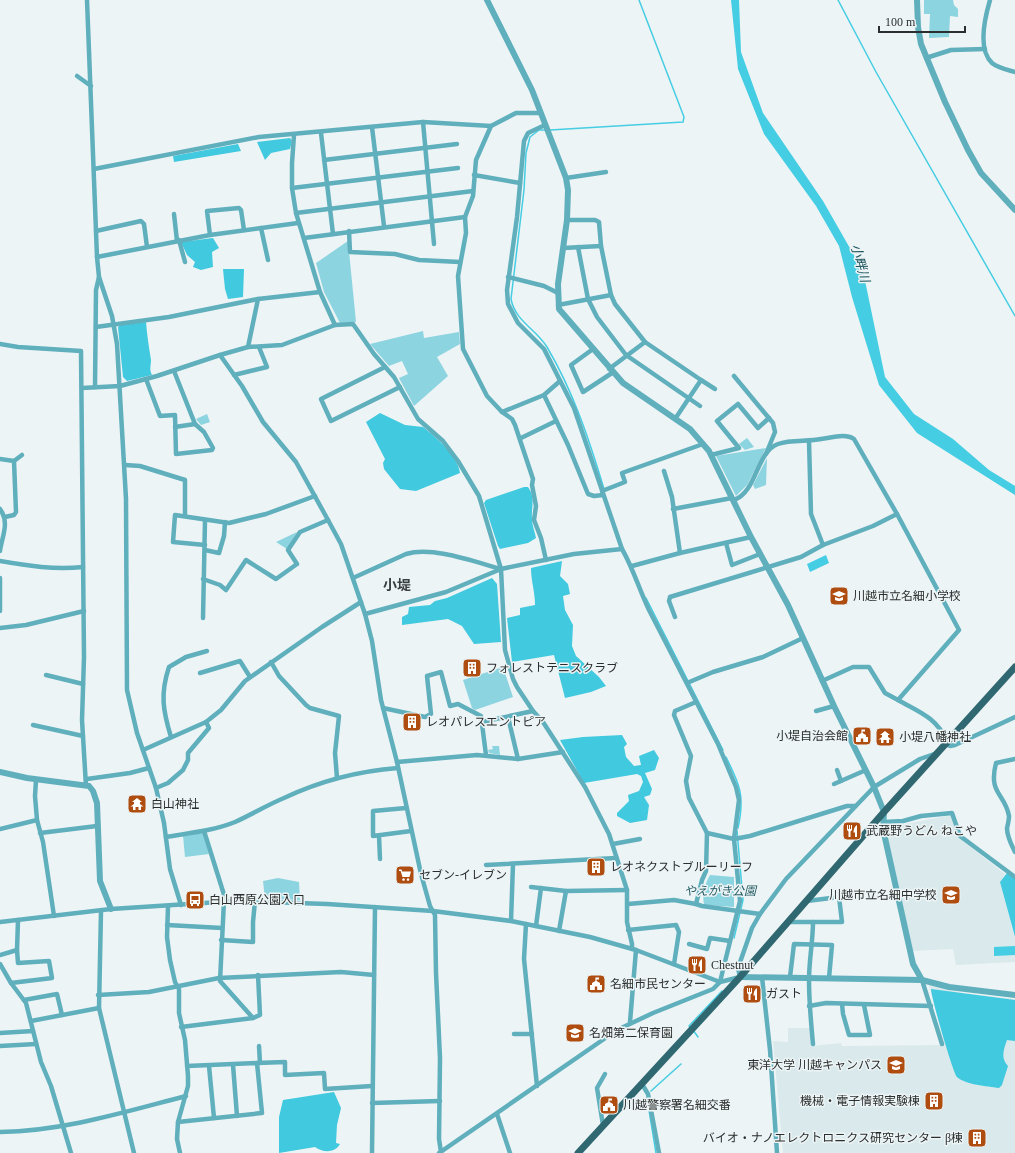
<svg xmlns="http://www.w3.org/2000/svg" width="1015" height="1153" font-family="'Times New Roman','Noto Sans JP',serif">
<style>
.built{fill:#d9e9ec}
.green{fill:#8dd4e1}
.forest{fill:#40c9df}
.water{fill:#45cde3}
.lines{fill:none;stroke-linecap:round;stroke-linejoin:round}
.stream{stroke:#45cde3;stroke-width:1.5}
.minor{stroke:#60afbd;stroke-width:4.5}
.tertiary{stroke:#60afbd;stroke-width:6}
.primary{stroke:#306872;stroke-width:7}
.labels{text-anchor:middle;stroke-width:3;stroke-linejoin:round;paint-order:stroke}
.poi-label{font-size:12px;fill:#2b2e2e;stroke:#edf4f5;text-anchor:start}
.park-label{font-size:12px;font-style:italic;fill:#245b64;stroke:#edf4f5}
.water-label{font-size:13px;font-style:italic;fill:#164f58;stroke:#edf4f5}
.quarter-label{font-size:14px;font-weight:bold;fill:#393e3f;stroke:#edf4f5}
</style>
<rect width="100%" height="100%" fill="#edf4f5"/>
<g class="built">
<polygon points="952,815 959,838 1005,874 1000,882 1015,939 1015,962 956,965 953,949 912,951 885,828"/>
<polygon points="929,985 963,993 1015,999 1015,1153 783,1153 773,1041 788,1042 788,1028 810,1028 812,1046 841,1043 842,1046 945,1045"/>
</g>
<g class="green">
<polygon points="924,0 953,0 954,5 958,9 958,17 950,16 949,37 929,38 930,14 924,14"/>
<polygon points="348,241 356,322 340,323 324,292 316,263"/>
<polygon points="423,331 424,338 459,332 460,344 437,357 448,376 414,406 399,378 408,374 402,361 389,366 370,344"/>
<polygon points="207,414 210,422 201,425 196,419"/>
<polygon points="747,438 754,447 745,450 739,444"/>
<polygon points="766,448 747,485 736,496 716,456"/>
<polygon points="767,458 766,485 755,489 753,485"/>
<polygon points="297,532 287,549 276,542"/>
<polygon points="503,667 513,697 475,710 472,708 463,680"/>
<polygon points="492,746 499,746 500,755 489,753 488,750 493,749"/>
<polygon points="203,833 209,854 185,857 183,836"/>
<path d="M710,875L734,877V907L704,905C702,895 705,883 710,875Z"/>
<polygon points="278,878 299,882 300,900 265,899 263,881"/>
</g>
<g class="forest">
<polygon points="290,138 292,141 290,149 271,153 265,160 257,142"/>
<polygon points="238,144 241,151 174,162 173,156"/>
<polygon points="213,238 219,248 212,252 213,267 201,270 193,267 195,262 187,255 181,242"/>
<polygon points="223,269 244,269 243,297 228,299 225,289"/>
<path d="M146,322C147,335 149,348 151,360C151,366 149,369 152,375L127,381L123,377L118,327L121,325Z"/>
<path d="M380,413L405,425L423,427C436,437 458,456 460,473L416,491L400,489L384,469L383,463L385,459L366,422Z"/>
<path d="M524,487H528C536,498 531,507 532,519C532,525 535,532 536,538L528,543L500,549L498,546L484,503L486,500Z"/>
<path d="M562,561L560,576L568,584L570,594L563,596L565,610L573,625L572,646L576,656L599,677L606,686L591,692L565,698L554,655L512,662L507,618L520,615V608L535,605C535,592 531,581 531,568Z"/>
<polygon points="492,578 497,584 501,642 474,644 462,626 448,619 402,625 402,617 408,614 409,607 430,605 435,601 447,598"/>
<polygon points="622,735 627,744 624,747 626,757 634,766 641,765 639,756 654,750 659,758 655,770 645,773 652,789 650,795 644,797 649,805 647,820 630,823 617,816 617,813 629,801 628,795 639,791 643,782 641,776 637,774 584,783 560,740 583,737"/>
<polygon points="1007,873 1015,878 1015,937 1000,882"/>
<path d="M931,989L1015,1000V1041L1007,1040C1004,1049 1000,1058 1008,1066L1002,1085L999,1088C987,1086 966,1085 957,1077C953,1073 931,997 931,989Z"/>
<path d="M334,1092L341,1108L337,1125L336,1143L340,1144C335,1153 323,1153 315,1147L279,1153V1117L283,1100Z"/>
</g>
<g class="water">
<polygon points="731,0 739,0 741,52 763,113 823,201 863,271 885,377 914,414 953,439 989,470 1015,486 1015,495 917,433 879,385 852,297 839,246 816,206 764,134 738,69"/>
<polygon points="826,555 829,563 810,572 807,564"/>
<polygon points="1015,946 1015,955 994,956 994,947"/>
</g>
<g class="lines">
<g class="stream">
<polyline points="838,0 876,72 1015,316"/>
<path d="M546,130H539L530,137L526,153L524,190L511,299C515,321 536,329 547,347C573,391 589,439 604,489"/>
<polyline points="550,130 683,122 684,117 639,0"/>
<polyline points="646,598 723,750"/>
<path d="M726,757C740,785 745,796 738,828"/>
<polyline points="734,938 743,900 737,831"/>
<polyline points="691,1028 689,1026 722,991"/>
<polyline points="693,1030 698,1037"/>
<polyline points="651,1091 681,1064"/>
<polyline points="648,1104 656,1153"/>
</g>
<g class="minor">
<polyline points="87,0 97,257 99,277 112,316 117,344 126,499 127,690 137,733 156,788 164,823 170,869 181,905"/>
<path d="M990,0C985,17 977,49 992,63C998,68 1008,70 1015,72"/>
<polyline points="926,58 951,50 985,49"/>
<polyline points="77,76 91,86"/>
<polyline points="423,122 434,244"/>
<polyline points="491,126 476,160 473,196 465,217 466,233 458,276 463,349 487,396 502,412 512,419 515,425 533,479 532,485 536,506 534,520 541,538 546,560"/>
<polyline points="372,127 384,226"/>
<polyline points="321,133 333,234"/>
<polyline points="294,135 292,163 292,188 296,213 320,292 335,325"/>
<polyline points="324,160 457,144"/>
<polyline points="94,169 259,137 423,122 491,126 516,113 541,113"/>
<polyline points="474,175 520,183"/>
<polyline points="566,178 606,172"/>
<polyline points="292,188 458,168"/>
<polyline points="296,213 473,191"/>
<polyline points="174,214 177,241"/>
<polyline points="567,220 595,220 599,222 601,246 611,295 615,304 645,342 701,380 675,419"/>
<polyline points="261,228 268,260"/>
<polyline points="96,231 141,221 144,224 147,247"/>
<polyline points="349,231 350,252 395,254 419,260 460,262"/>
<polyline points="210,235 207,211 239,208 241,210 244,230"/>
<polyline points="304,238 465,217"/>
<polyline points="179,240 185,262"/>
<polyline points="578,247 588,299 597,317 626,355 700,406"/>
<polyline points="563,248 601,246"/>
<polyline points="97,257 210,235 298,223"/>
<polyline points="508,277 544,286 558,293"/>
<polyline points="558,305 611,295"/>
<polyline points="96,327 169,317 258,299 320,292"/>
<polyline points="0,344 18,347 81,351 84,657 82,720 86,786"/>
<polyline points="248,347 258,299"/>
<polyline points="593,349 571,365 583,392 612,373"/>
<polyline points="220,355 248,347 282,345 335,325 353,324 374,354 394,377 418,419 443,441 458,461 479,496 501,569 505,650 513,679 517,687 533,711 543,722 585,787 609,834 627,890 627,922 632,944 632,949"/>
<polyline points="385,367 321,399 331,421 400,387"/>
<polyline points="609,369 645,342"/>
<polyline points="234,375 267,367 259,347"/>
<polyline points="734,376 773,423 775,432 766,454"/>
<polyline points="146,379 160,416 175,415 176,454 212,450 213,448 204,432 195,424 174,371"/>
<polyline points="701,380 715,389"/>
<polyline points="95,387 96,290 99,277"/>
<polyline points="82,388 120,386 157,376 220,355 242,386 263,422 296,462 328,520 341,544 365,614 372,641 381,700 397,762 421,874 430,906 435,915 436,973 440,1058 439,1139 441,1152"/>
<polyline points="544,395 568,445 588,494 594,496 603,495"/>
<polyline points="502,412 544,395 560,381"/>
<polyline points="175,427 195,424"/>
<polyline points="521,438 556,421"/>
<polyline points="809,441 811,514 823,545"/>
<polyline points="711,455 739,448 717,421 738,404 758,428 769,418"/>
<polyline points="0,459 14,461 16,512 14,515 5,517"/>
<polyline points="14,461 22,455"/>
<polyline points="125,465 140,466 185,480 185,516"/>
<polyline points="664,471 672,497 680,553"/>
<polyline points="602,491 625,482 622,473 703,444"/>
<path d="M734,500C757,492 756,452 778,444C791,439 808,442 821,439C831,438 845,433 854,439L897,514"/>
<path d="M0,509C10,523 2,536 0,551"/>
<polyline points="673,509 732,498"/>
<polyline points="726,543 732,565 760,554"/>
<polyline points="205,545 173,542 175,515 229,523 266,514 315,496"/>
<polyline points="205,550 219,553 224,536 225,522"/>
<path d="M0,561C29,566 54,570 83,567"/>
<polyline points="632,566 680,553 751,537"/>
<polyline points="0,578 0,611"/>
<path d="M353,578L406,554C433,546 475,562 501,569"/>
<polyline points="203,579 220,585 226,590 246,560 276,579 297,564 288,550 300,532 328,520"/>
<polyline points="365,614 446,592 501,569 574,554 622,549"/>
<polyline points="675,617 669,601 670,597 801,557 823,545 873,526 897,514 959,630 898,700 885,693 869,667 853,667 822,681"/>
<polyline points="203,618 205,520"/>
<polyline points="0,628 26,625 84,611"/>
<polyline points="271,662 279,676 306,705 310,708 339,716 335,753 337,778"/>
<polyline points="200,673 240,661 250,677"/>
<polyline points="46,675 83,684"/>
<polyline points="687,683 713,672 763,657 803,638"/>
<path d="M898,700C919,712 936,717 947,741"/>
<polyline points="696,702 675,711 674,715 691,756 686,781 689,798 707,833 734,839 750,836 847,806 855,806"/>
<polyline points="383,708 425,717 431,714 427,676 441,672 450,706 458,704 481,716 486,755"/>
<polyline points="816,711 834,706"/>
<polyline points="508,717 518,759"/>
<polyline points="482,722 533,711"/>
<polyline points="33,725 83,736"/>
<path d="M171,737C163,711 160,694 169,667L186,657L207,651"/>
<polyline points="945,744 950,746 955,745 1015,717"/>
<polyline points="143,750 206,722 221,710 245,681 322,627 361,602"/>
<path d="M1015,759L996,763C988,794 1005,793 1009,816C1009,820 1008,824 1007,828C1007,837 1011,844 1015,852"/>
<polyline points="397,762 477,755 518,759 563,752"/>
<polyline points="837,770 841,781"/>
<polyline points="87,779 130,773 149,768"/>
<polyline points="36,780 35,796 37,820 43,842 54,916"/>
<polyline points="834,784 866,770"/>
<polyline points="156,788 168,783 183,770 188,760 188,753 209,728 206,722"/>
<polyline points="406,808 373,811 373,836 411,831"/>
<polyline points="884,822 903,821 921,816 952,813 960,836 1015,877"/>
<polyline points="0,829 37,820"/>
<polyline points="204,831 226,901"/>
<polyline points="40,833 97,826"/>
<polyline points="707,833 706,871 702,880 696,904 702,906 760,914"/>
<polyline points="379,836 380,859"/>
<path d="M166,837C189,833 213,831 235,822C251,815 267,805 284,798C320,781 359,771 398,768"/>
<polyline points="613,844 640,839"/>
<polyline points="486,865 616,858"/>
<polyline points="531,887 566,891 627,890"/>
<polyline points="628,904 674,900 696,904"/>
<polyline points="168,906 167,937 170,960 175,982 179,989 179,1013 185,1040 188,1076 188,1086 178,1122 177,1139 180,1153"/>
<polyline points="101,911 99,1008 134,1153"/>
<polyline points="511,921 513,864"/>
<polyline points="0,922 111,909 235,901 327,904 433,911 511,921 590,937 636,950 720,982 740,977 738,968 752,928 760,914 786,879 874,787 920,759 937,753"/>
<polyline points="789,922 842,922 839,897 807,901"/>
<path d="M813,922C813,941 809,960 809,980C809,1001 811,1023 813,1044"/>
<polyline points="526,924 524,959 537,1086"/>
<polyline points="167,925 222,928"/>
<polyline points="536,926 541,888"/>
<polyline points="628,930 676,925 679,932 674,964"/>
<polyline points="559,931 566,891"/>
<polyline points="221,940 253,942 253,922 255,901"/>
<polyline points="689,944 707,949 710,938 730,941"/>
<polyline points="0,955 17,950 18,920"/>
<polyline points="0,964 11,983 26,1003 41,1062 51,1086 71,1153"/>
<polyline points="762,977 770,1050 777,1153"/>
<polyline points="790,977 794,944 832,945 829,978"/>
<polyline points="922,980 942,1044"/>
<polyline points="11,983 52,978 49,961 18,963 17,950"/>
<polyline points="98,995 149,992 219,978 341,972 374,975"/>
<polyline points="24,1000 57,994 62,1015"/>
<polyline points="842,1004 843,1014 849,1035 870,1035 864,1005"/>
<polyline points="809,1006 826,1003 931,1006"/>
<polyline points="253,1018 260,1015 258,975"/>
<polyline points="31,1021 99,1008"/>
<polyline points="630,1022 636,950"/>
<polyline points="181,1027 253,1018 220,981 224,901"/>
<polyline points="0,1033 33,1031"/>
<polyline points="514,1034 532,1034"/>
<polyline points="0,1046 36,1044"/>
<polyline points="259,1046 260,1063"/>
<polyline points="257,1063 285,1062 285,1075 324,1073 325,1089 372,1086"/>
<polyline points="233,1065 237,1116"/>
<polyline points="209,1066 214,1118"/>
<polyline points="642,1084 648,1094 659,1153"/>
<polyline points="372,1103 440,1101"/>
<polyline points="497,1114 510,1153"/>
<polyline points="178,1122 262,1113 257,1063 187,1066"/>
<polyline points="603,1125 597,1088 605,1074"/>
<path d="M0,1132C64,1131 124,1112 186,1096"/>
<polyline points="372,1153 375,907"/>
<path d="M439,1153L617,1030L653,1013L713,989L720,982L740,901L734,839L739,800L736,787L718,744L649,610C639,589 633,568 622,549L574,408L544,349L518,323L508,304L507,290L517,217L524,141L528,133L545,125"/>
</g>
<g class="tertiary">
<polyline points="487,0 532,90 566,178 568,190 567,220 558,284 559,309 623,383 690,429 709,451 751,537 788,605 834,706 874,787 884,812 883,829 913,964 922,980"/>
<polyline points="917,0 918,27 921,44 945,102 968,150 981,173 1015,210"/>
<polyline points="0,772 27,778 89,786 93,791 97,803 100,881 111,909"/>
<polyline points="740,977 922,980 949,987 1015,995"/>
</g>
<polyline class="primary" points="578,1153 740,977 884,812 1015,667"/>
</g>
<defs>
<g id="school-square" transform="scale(1)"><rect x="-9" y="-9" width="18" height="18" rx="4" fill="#af4d11" stroke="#edf4f5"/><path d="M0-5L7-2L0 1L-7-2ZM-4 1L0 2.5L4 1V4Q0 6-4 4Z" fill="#fff"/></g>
<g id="building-square" transform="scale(1)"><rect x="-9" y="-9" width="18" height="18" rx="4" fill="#af4d11" stroke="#edf4f5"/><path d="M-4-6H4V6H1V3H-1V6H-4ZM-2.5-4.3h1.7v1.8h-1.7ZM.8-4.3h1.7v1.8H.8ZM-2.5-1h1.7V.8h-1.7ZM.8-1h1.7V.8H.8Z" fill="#fff"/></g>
<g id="civic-square" transform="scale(1)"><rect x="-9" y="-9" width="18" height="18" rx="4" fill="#af4d11" stroke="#edf4f5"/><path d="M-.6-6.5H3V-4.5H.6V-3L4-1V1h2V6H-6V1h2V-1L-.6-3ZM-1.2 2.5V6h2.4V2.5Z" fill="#fff"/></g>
<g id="temple-square" transform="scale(1)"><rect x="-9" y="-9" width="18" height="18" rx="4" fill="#af4d11" stroke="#edf4f5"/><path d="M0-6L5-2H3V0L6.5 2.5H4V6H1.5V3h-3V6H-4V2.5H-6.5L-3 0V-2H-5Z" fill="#fff"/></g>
<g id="restaurant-square" transform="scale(1)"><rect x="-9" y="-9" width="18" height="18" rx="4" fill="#af4d11" stroke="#edf4f5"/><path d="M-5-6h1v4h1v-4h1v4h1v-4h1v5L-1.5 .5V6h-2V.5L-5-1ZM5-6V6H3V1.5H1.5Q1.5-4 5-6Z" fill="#fff"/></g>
<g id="supermarket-square" transform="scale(1)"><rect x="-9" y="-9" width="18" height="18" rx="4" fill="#af4d11" stroke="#edf4f5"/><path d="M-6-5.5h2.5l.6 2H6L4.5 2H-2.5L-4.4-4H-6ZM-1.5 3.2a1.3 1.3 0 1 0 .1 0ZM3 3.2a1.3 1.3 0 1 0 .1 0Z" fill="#fff"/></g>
<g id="bus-square" transform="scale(1)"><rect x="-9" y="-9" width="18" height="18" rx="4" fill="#af4d11" stroke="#edf4f5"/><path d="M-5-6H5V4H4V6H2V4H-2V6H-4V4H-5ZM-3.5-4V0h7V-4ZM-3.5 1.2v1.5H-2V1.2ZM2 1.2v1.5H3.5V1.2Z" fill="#fff"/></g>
<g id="university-square" transform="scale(1)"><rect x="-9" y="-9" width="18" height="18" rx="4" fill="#af4d11" stroke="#edf4f5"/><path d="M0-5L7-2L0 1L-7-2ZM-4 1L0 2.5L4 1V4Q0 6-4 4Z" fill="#fff"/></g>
</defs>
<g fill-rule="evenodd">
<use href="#school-square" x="839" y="596"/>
<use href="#building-square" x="472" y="668"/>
<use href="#building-square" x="412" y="722"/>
<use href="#civic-square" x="862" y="736"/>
<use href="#temple-square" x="885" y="737"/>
<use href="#temple-square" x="137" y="804"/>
<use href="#restaurant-square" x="852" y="831"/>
<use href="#building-square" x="596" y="867"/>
<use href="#supermarket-square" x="405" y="875"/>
<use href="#school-square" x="951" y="895"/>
<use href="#bus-square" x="195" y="900"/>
<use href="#restaurant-square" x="697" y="965"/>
<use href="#civic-square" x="596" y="984"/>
<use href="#restaurant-square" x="752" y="994"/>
<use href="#school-square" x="575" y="1033"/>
<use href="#university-square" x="896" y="1065"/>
<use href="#building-square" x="934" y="1101"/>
<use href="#civic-square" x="609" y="1105"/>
<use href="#building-square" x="977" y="1138"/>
</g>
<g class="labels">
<g class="poi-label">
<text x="853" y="600">川越市立名細小学校</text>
<text x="486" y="672">フォレストテニスクラブ</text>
<text x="426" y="726">レオパレスエントピア</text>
<text x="848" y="740" text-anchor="end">小堤自治会館</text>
<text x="899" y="741">小堤八幡神社</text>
<text x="151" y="808">白山神社</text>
<text x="866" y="835">武蔵野うどん ねこや</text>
<text x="610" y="871">レオネクストブルーリーフ</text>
<text x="419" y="879">セブン-イレブン</text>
<text x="937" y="899" text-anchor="end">川越市立名細中学校</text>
<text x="209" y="904">白山西原公園入口</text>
<text x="711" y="969">Chestnut</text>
<text x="610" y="988">名細市民センター</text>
<text x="766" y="998">ガスト</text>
<text x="589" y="1037">名畑第二保育園</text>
<text x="882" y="1069" text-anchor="end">東洋大学 川越キャンパス</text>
<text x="920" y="1105" text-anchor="end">機械・電子情報実験棟</text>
<text x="623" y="1109">川越警察署名細交番</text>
<text x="963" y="1142" text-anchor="end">バイオ・ナノエレクトロニクス研究センター β棟</text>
</g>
<g class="park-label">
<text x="720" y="895">やえがき公園</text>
</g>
<g class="water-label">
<text transform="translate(861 263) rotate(75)" y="5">小畔川</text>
</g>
<g class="quarter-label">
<text x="397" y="590">小堤</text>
</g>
</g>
<path d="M879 26v6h86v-6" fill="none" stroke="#2b2e2e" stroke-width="2"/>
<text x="885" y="26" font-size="12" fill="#2b2e2e" stroke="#edf4f5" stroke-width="3" paint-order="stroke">100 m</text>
</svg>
